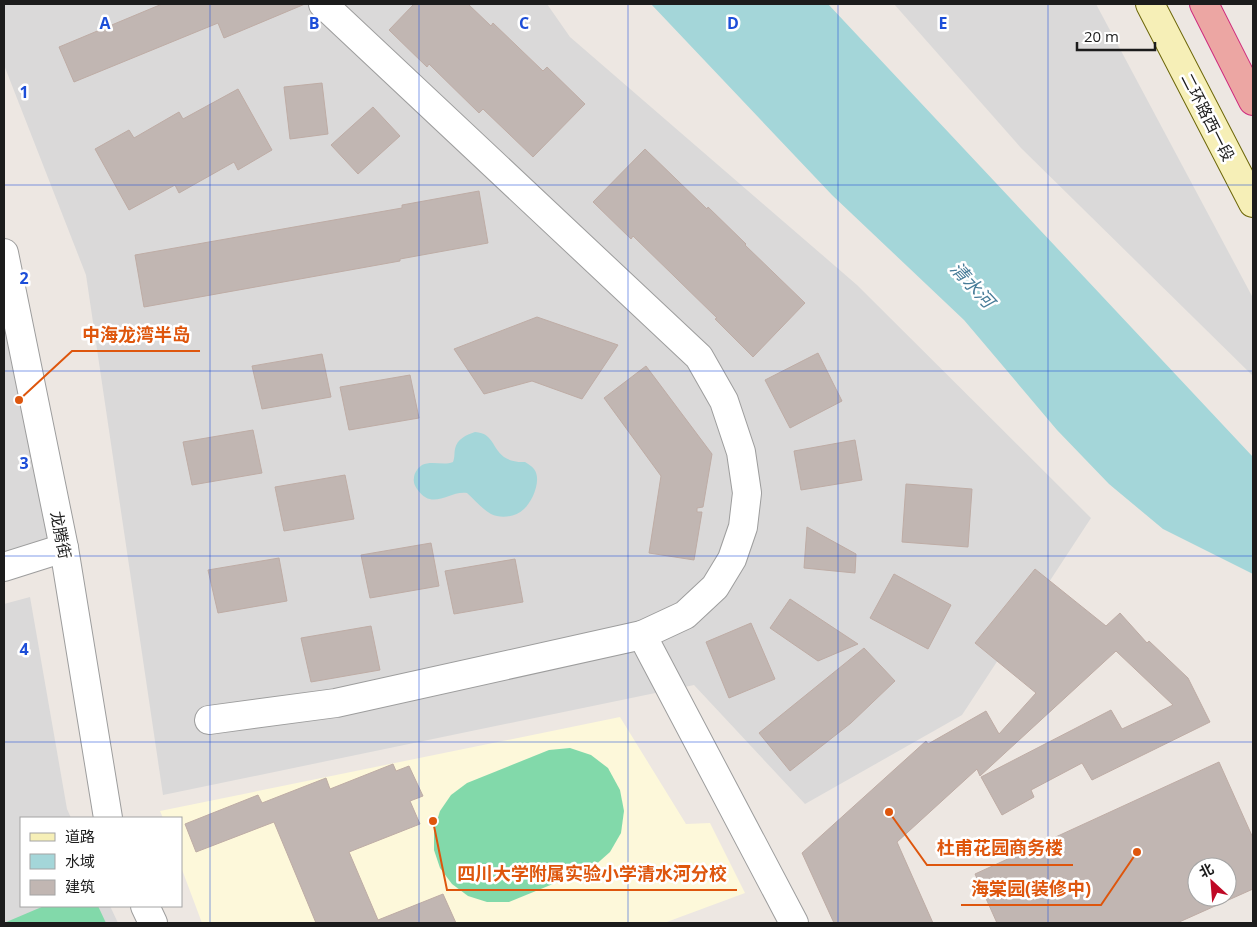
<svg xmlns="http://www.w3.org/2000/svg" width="1257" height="927" font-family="'Open Sans','Noto Sans SC',sans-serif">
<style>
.residential{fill:#dad9d9}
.education{fill:#fdf8da}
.pitch{fill:#82d9aa}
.water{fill:#a4d6d9}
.building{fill:#c1b6b2;stroke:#beaca5;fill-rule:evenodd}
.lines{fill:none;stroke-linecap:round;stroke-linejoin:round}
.minor-casing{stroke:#9d9d9d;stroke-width:30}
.secondary-casing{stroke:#6d6709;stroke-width:30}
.trunk-casing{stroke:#cf2b7e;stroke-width:30}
.minor{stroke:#fff;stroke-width:28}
.secondary{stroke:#f6efb7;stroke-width:28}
.trunk{stroke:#eca6a3;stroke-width:28}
.grid{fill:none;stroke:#1d4ed8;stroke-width:1;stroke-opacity:0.55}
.labels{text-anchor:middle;stroke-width:5;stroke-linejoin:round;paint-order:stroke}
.street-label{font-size:16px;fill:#1c1c1c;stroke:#fff}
.water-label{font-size:18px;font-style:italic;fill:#477c98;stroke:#fff}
.grid-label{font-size:16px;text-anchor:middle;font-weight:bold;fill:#1d4ed8;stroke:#fff;stroke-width:5;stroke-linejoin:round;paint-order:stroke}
.leader{fill:none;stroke:#de560d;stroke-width:2}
.callout-dot{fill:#de560d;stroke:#fff;stroke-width:2}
.callout-label{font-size:18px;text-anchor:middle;font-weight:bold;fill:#de560d;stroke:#fff;stroke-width:5;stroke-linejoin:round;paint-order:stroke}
</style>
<rect width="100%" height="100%" fill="#ede7e2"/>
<g class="residential">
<polygon points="4,4 547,4 570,37 857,285 1091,518 962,715 805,804 694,685 163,795 86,275 4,65"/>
<polygon points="894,4 1096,4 1253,298 1253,376 1021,148"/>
<polygon points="4,253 64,548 4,567"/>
<polygon points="30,597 67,809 71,818 21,818 21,906 110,906 118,923 4,923 4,604"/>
</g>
<polygon class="education" points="620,717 686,824 710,823 745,893 664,923 202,923 181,867 181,818 163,818 160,811"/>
<g class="pitch">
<polygon points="570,748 591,755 608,768 620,790 624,811 621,833 610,852 592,868 509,902 487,902 468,896 452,884 440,868 434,850 434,830 440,811 451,795 467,783 549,750"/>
<polygon points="44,906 98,906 106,923 4,923"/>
</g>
<g class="water">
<polygon points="651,4 828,4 1253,457 1253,574 1163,529 1109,484 1057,430 964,320 832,195"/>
<path d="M475,432C500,433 489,463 525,462C528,464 532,466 534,469C542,479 533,501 524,509C516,517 501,519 491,514C482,509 475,500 467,493C449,490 433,512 417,489C415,486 413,482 414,478C414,473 418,468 422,465C432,460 443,466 453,462C455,457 454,454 455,449C457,439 466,435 475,432Z"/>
</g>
<g class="building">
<polygon points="162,4 305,4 224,38 218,23 74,82 59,47"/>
<polygon points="414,4 468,4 491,26 493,23 543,71 547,67 585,104 533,157 483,109 479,113 429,64 427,67 389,30"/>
<polygon points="322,83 328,134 290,139 284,87"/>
<polygon points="238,89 272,150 238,170 234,162 179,193 175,185 129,210 95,149 129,130 134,138 179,112 183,119"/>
<polygon points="373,107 400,136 358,174 331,145"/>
<polygon points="645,149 707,209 708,207 746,244 745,245 805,303 753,357 715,319 717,318 633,236 631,239 593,202"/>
<polygon points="479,191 488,243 400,259 400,261 144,307 135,255 402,208 402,205"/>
<polygon points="537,317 618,345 582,399 532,381 484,394 454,349"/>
<polygon points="818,353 842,401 790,428 765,380"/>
<polygon points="322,354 331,397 262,409 252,366"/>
<polygon points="646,366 712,454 703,507 697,508 697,512 702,512 694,560 649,553 661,476 604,398"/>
<polygon points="410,375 419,418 349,430 340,387"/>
<polygon points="253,430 262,473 192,485 183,442"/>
<polygon points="855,440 862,480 801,490 794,451"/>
<polygon points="345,475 354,519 284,531 275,487"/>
<polygon points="906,484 972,489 968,547 902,542"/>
<polygon points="807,527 856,554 855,573 804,568"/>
<polygon points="431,543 439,586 370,598 361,555"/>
<polygon points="279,558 287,601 218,613 208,570"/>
<polygon points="515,559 523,602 454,614 445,571"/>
<polygon points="1035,569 1106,626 1120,613 1147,643 1149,641 1188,678 1210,722 1092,780 1082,763 1031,790 1034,797 1002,815 981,777 1111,710 1122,729 1173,705 1116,651 980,776 977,769 897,842 933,923 834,923 802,853 926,741 928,744 986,711 999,734 1036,693 975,643"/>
<polygon points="894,574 951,605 928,649 870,618"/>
<polygon points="790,599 858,644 818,661 770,628"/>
<polygon points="751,623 775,679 729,698 706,642"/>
<polygon points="371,626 380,670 311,682 301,638"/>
<polygon points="864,648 895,681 851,723 790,771 759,733"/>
<path d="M1219,762L1253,838V889L1177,923H997L975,874ZM1197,867H1227V897H1197Z"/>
<polygon points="393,764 396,771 409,766 423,796 410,801 420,824 349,852 378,920 443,894 456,923 316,923 274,822 196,852 185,824 258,795 262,803 326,778 330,789"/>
</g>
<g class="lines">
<g class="minor-casing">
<g id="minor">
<polyline points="323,4 699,357 724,401 741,452 747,493 743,527 732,559 715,587 685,615 642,635 794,923"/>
<polyline points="4,253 64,548 108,818"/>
<polyline points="4,567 64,548"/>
<polyline points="209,720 336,703 642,635"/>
<polyline points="145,906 153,923"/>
</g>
</g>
<g class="secondary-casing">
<polyline id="secondary" points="1150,4 1253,203"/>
</g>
<g class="trunk-casing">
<polyline id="trunk" points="1204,4 1253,101"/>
</g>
<use href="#minor" class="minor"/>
<use href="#secondary" class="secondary"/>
<use href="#trunk" class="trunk"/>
</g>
<path class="grid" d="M210,4V923M419,4V923M628,4V923M838,4V923M1048,4V923M4,185H1253M4,371H1253M4,556H1253M4,742H1253"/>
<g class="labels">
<g class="street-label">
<text transform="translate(1208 117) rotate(63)" y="6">二环路西一段</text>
<text transform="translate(61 535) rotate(79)" y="6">龙腾街</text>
</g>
<g class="water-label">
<text transform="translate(972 285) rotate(47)" y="6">清水河</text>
</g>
</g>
<g class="grid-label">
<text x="105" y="29">A</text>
<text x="314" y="29">B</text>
<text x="524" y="29">C</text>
<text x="733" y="29">D</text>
<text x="943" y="29">E</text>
<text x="24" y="98">1</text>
<text x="24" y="284">2</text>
<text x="24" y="469">3</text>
<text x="24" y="655">4</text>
</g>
<path class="leader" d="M19 400L72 351H200M889 812L927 865H1073M433 821L447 890H737M1137 852L1101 905H961"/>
<g class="callout-dot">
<circle cx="19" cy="400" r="5"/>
<circle cx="889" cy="812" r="5"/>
<circle cx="433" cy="821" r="5"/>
<circle cx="1137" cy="852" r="5"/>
</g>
<g class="callout-label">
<text x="136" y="341">中海龙湾半岛</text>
<text x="1000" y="854">杜甫花园商务楼</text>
<text x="592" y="880">四川大学附属实验小学清水河分校</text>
<text x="1031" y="895">海棠园(装修中)</text>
</g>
<rect width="1257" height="927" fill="none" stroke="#1c1c1c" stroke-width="10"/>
<rect x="20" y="817" width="162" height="90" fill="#ffffff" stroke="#a4a4a4"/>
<rect x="30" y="833" width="25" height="8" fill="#f6efb7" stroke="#a4a4a4"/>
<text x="65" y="842" font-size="15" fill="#1c1c1c">道路</text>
<rect x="30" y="854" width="25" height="15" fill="#a4d6d9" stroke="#a4a4a4"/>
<text x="65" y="867" font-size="15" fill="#1c1c1c">水域</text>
<rect x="30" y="880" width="25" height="15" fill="#c1b6b2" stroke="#a4a4a4"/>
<text x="65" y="892" font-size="15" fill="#1c1c1c">建筑</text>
<g transform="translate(1212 882) rotate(334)"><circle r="24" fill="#ffffff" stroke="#a4a4a4"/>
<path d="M0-4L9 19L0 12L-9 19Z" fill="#bf0926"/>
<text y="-8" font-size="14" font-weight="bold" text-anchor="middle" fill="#1c1c1c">北</text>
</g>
<path d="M1077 42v8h78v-8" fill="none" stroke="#1c1c1c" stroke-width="2.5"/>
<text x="1084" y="42" font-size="15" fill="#1c1c1c" stroke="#ffffff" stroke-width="4" paint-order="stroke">20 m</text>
</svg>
